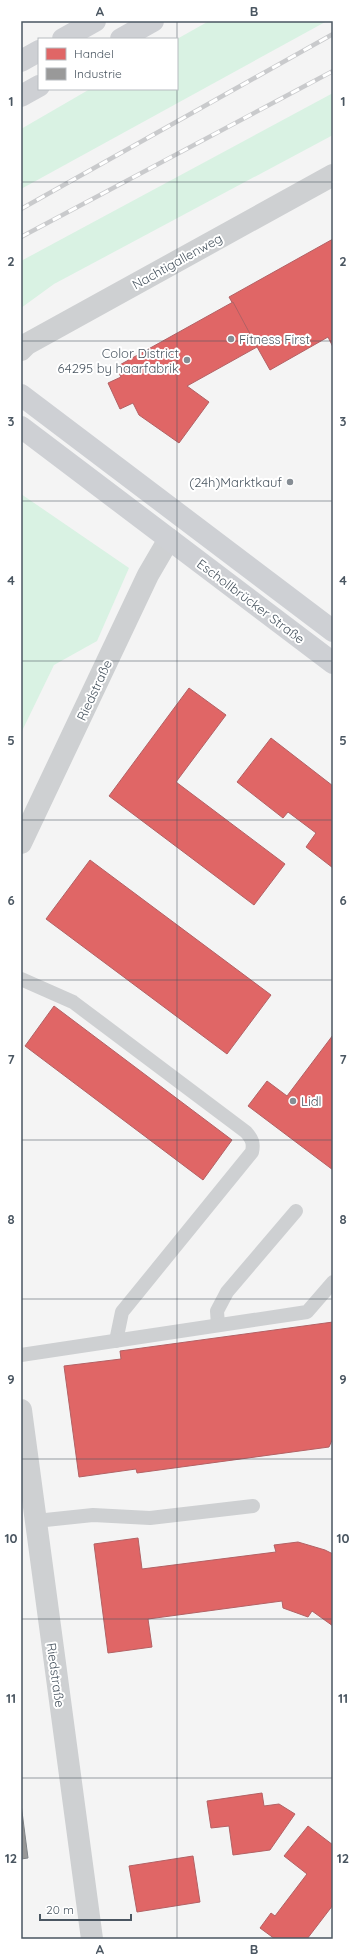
<svg xmlns="http://www.w3.org/2000/svg" width="354" height="1960" font-family="Quicksand,sans-serif">
<style>
.green{fill:#d9f2e3}
.shops{fill:#e06666;stroke:#b36164}
.industry{fill:#999;stroke:#818588}
.lines{fill:none;stroke-linecap:round;stroke-linejoin:round}
.lane{stroke:#ced0d2;stroke-width:14}
.street{stroke:#ced0d2;stroke-width:22}
.secondary{stroke:#ced0d4;stroke-width:22}
.rail-casing{stroke:#c9cacc;stroke-width:4.5}
.rail{stroke:#fff;stroke-width:3;stroke-dasharray:9;stroke-linecap:butt}
.grid{fill:none;stroke:#4a5661;stroke-width:1;stroke-opacity:0.55}
.poi-dot{fill:#868d94;stroke:#fff;stroke-width:1.5}
.labels{text-anchor:middle;stroke-width:4;stroke-linejoin:round;paint-order:stroke}
.street-label{font-size:13px;fill:#4a5661;stroke:#fff}
.poi-label{font-size:13px;fill:#4a5661;stroke:#fff;text-anchor:start}
.neatline{fill:none;stroke:#4a5661;stroke-width:1.5}
.grid-label{font-size:13px;text-anchor:middle;font-weight:bold;fill:#4a5661}
</style>
<rect width="100%" height="100%" fill="#f4f4f4"/>
<g class="green">
<polygon points="209,21 327,21 21,189 21,129 90,89 177,89 177,39"/>
<polygon points="333,93 333,135 54,284 21,308 21,261"/>
<polygon points="21,494 129,568 97,641 54,665 21,733"/>
</g>
<g class="shops">
<polygon points="333,239 333,347 328,337 270,370 229,297"/>
<polygon points="233,302 257,347 187,386 209,402 179,443 139,415 133,403 120,409 108,383 121,377 116,367"/>
<polygon points="189,688 226,715 176,782 285,864 254,905 109,796"/>
<polygon points="271,738 333,786 333,868 306,847 316,833 288,812 283,818 237,782"/>
<polygon points="90,860 271,995 227,1054 46,919"/>
<polygon points="54,1006 232,1140 203,1180 25,1046"/>
<polygon points="333,1035 333,1170 248,1106 267,1081 287,1096"/>
<polygon points="333,1322 333,1438 329,1447 137,1473 136,1469 79,1477 64,1366 121,1359 120,1351"/>
<polygon points="138,1538 142,1569 276,1552 274,1545 298,1542 325,1550 333,1554 333,1626 312,1611 308,1617 283,1608 282,1601 148,1619 152,1647 108,1653 94,1544"/>
<polygon points="262,1793 264,1806 279,1804 295,1814 270,1850 233,1855 229,1826 211,1828 207,1801"/>
<polygon points="308,1826 333,1845 333,1905 307,1939 275,1939 260,1928 271,1913 275,1916 307,1874 284,1856"/>
<polygon points="193,1856 200,1902 137,1912 129,1866"/>
</g>
<polygon class="industry" points="21,1804 28,1858 21,1859"/>
<g class="lines">
<g class="lane">
<path d="M21,979L73,1002L246,1132C252,1139 254,1143 252,1152L122,1312L116,1341"/>
<polyline points="218,1325 217,1311 227,1292 296,1211"/>
<polyline points="21,1355 307,1312 333,1282"/>
<polyline points="36,1521 93,1515 150,1518 253,1506"/>
</g>
<g class="street">
<polyline points="21,350 27,344 333,175"/>
<polyline points="21,843 148,575 169,539"/>
<polyline points="21,1410 92,1939"/>
</g>
<g class="secondary">
<polyline points="63,39 95,21"/>
<polyline points="121,39 153,21"/>
<polyline points="21,61 39,51"/>
<polyline points="21,96 39,86"/>
<polyline points="21,395 333,631"/>
<polyline points="21,427 333,663"/>
</g>
<g class="rail-casing">
<g id="rail">
<polyline points="21,209 333,34"/>
<polyline points="21,237 333,71"/>
</g>
</g>
<use href="#rail" class="rail"/>
</g>
<path class="grid" d="M177,21V39M177,39V89M177,89V1939M21,182H333M21,341H333M21,501H333M21,661H333M21,820H333M21,980H333M21,1140H333M21,1299H333M21,1459H333M21,1619H333M21,1778H333"/>
<g class="poi-dot">
<circle cx="231" cy="339" r="4"/>
<circle cx="187" cy="360" r="4"/>
<circle cx="290" cy="482" r="4"/>
<circle cx="293" cy="1101" r="4"/>
</g>
<g class="labels">
<g class="street-label">
<text transform="translate(177 261) rotate(-29)" y="5">Nachtigallenweg</text>
<text transform="translate(251 601) rotate(37)" y="5">Eschollbrücker Straße</text>
<text transform="translate(94 690) rotate(-65)" y="5">Riedstraße</text>
<text transform="translate(56 1675) rotate(82)" y="5">Riedstraße</text>
</g>
<g class="poi-label">
<text x="239" y="344">Fitness First</text>
<text x="179" y="358" text-anchor="end">Color District<tspan x="179" dy="15">64295 by haarfabrik</tspan></text>
<text x="282" y="487" text-anchor="end">(24h)Marktkauf</text>
<text x="301" y="1106">Lidl</text>
</g>
</g>
<rect width="354" height="1960" fill="none" stroke="#ffffff" stroke-width="44"/>
<rect x="38" y="38" width="140" height="52" fill="#ffffff" stroke="#b7bbc0"/>
<rect x="46" y="48" width="20" height="12" fill="#e06666" stroke="#b7bbc0"/>
<text x="74" y="58" font-size="12" fill="#4a5661">Handel</text>
<rect x="46" y="68" width="20" height="12" fill="#999999" stroke="#b7bbc0"/>
<text x="74" y="78" font-size="12" fill="#4a5661">Industrie</text>
<path d="M40 1914v6h91v-6" fill="none" stroke="#4a5661" stroke-width="2"/>
<text x="46" y="1914" font-size="12" fill="#4a5661" stroke="#ffffff" stroke-width="3" paint-order="stroke">20 m</text>
<rect x="22" y="22" width="310" height="1916" class="neatline"/>
<g class="grid-label">
<text x="100" y="16">A</text>
<text x="254" y="16">B</text>
<text x="11" y="106">1</text>
<text x="343" y="106">1</text>
<text x="11" y="266">2</text>
<text x="343" y="266">2</text>
<text x="11" y="426">3</text>
<text x="343" y="426">3</text>
<text x="11" y="585">4</text>
<text x="343" y="585">4</text>
<text x="11" y="745">5</text>
<text x="343" y="745">5</text>
<text x="11" y="905">6</text>
<text x="343" y="905">6</text>
<text x="11" y="1064">7</text>
<text x="343" y="1064">7</text>
<text x="11" y="1224">8</text>
<text x="343" y="1224">8</text>
<text x="11" y="1384">9</text>
<text x="343" y="1384">9</text>
<text x="11" y="1543">10</text>
<text x="343" y="1543">10</text>
<text x="11" y="1703">11</text>
<text x="343" y="1703">11</text>
<text x="11" y="1863">12</text>
<text x="343" y="1863">12</text>
<text x="100" y="1954">A</text>
<text x="254" y="1954">B</text>
</g>
</svg>
